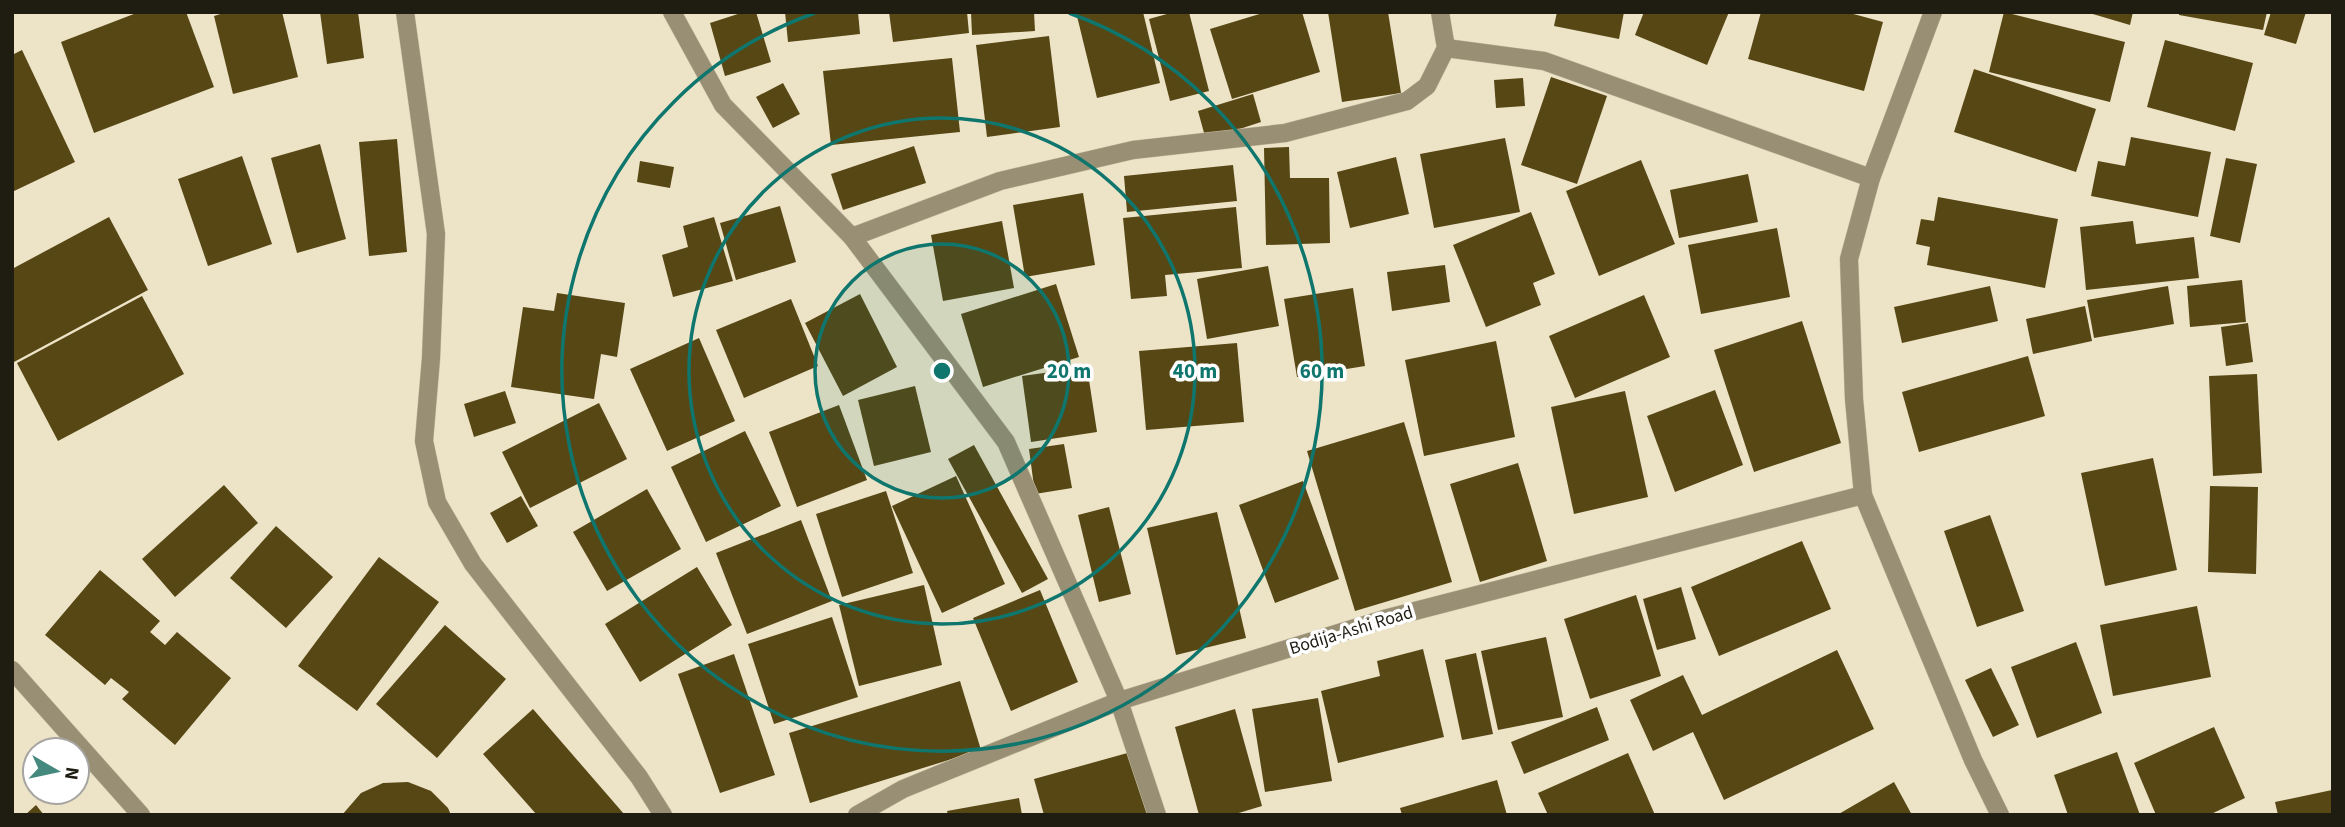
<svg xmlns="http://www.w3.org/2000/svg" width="2345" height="827" font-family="'Source Sans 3',sans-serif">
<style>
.building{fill:#574714}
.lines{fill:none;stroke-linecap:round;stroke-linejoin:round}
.minor-casing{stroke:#c8c0a7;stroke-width:19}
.minor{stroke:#998f74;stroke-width:18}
.ring{fill:none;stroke:#0f766e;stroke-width:3.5}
.labels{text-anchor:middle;stroke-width:7;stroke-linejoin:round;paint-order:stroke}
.street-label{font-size:18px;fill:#1f1c12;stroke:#fff}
.centre{fill:#0f766e;stroke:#fff;stroke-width:3.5}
.ring-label{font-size:21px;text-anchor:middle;font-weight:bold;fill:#0f766e;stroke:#fff;stroke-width:7;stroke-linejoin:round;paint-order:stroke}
</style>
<rect width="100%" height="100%" fill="#ede4c8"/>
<g class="building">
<polygon points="139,12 186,12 214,87 94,133 61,42"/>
<polygon points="227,12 282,12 298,77 233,94 214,16"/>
<polygon points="320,12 358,12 364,58 327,64"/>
<polygon points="744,12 756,12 771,62 725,76 710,23"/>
<polygon points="785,12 858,12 860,34 788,42"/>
<polygon points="889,12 967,12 969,33 893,42"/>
<polygon points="971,12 1034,12 1035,31 972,35"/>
<polygon points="1076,12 1143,12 1160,83 1097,98"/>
<polygon points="1174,12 1189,12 1209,91 1170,101 1149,19"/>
<polygon points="1266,12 1302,12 1320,72 1232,99 1210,29"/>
<polygon points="1328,12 1388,12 1401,93 1342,102"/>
<polygon points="1557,12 1624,12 1619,39 1554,26"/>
<polygon points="1644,12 1729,12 1707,65 1635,35"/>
<polygon points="1761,12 1846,12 1883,22 1864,91 1748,59"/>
<polygon points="2004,12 2125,42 2110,102 1989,72"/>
<polygon points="2086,12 2133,12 2130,25"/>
<polygon points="2179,12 2267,12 2263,30 2179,15"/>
<polygon points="2271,12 2306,12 2296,44 2264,35"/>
<polygon points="1049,36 1060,127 987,137 976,45"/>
<polygon points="2165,40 2253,63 2235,131 2147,107"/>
<polygon points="22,50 75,162 12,192 12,55"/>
<polygon points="952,58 960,132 831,145 823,71"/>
<polygon points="1974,69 2096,109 2076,172 1954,132"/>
<polygon points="1551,77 1607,96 1577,184 1521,165"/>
<polygon points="1523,78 1525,106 1496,108 1494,80"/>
<polygon points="783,83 800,114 773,128 756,97"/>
<polygon points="1253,94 1261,122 1206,140 1198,111"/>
<polygon points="2131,137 2211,152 2198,217 2091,196 2098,161 2125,166"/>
<polygon points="1505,138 1520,212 1434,228 1420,154"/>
<polygon points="397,139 407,252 369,256 359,142"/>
<polygon points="320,144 346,239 297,253 271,158"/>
<polygon points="914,146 926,183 843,210 831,174"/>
<polygon points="1289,147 1290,178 1329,178 1330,243 1266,245 1264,148"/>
<polygon points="242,156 272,244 208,266 178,179"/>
<polygon points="1396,157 1409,214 1350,228 1337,172"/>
<polygon points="2226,158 2257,164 2240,243 2210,236"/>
<polygon points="1641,160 1675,244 1599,276 1566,191"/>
<polygon points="640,161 674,167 670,188 637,182"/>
<polygon points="1233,165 1237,201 1127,212 1124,176"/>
<polygon points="1748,174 1758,222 1679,238 1670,190"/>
<polygon points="1083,193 1095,265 1025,277 1013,205"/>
<polygon points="1938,197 2058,219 2045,288 1927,265 1930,247 1916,244 1921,219 1934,221"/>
<polygon points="780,206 796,262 736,280 720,223"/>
<polygon points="1236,207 1242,268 1165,275 1167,296 1131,299 1123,218"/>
<polygon points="1531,212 1555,274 1533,283 1541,305 1486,327 1453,245"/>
<polygon points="109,217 148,290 14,362 12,359 12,269"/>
<polygon points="714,217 733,281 673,297 662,255 688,247 683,226"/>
<polygon points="1002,221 1014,288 943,301 931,235"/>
<polygon points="2133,221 2136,244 2194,237 2199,278 2086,290 2080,227"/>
<polygon points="1777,228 1790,297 1701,314 1688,245"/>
<polygon points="1445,265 1450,302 1392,311 1387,272"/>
<polygon points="1268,266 1279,326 1207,339 1197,279"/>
<polygon points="2242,280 2246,322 2190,327 2187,286"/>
<polygon points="1056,284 1079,357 983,387 961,314"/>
<polygon points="1990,286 1998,321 1902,343 1894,307"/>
<polygon points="2168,286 2174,324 2094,338 2087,300"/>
<polygon points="1353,288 1365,366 1297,377 1284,299"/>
<polygon points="557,293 625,303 617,357 601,354 594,399 511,387 523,307 554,311"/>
<polygon points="860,294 897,367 843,396 805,323"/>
<polygon points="1644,295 1670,357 1575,398 1549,336"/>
<polygon points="142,296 184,374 58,441 17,363"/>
<polygon points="791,299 818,366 744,398 716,330"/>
<polygon points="2085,306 2092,341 2033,354 2026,319"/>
<polygon points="1802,321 1841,443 1754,472 1714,350"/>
<polygon points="2248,323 2253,362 2226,366 2221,327"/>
<polygon points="699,338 735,421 667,451 630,369"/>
<polygon points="1496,341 1515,437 1424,456 1405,360"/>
<polygon points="1237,343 1244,422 1146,430 1139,351"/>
<polygon points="2028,356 2045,416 1919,452 1902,392"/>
<polygon points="1087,367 1097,432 1031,442 1022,376"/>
<polygon points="2257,374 2262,473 2213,476 2209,376"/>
<polygon points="915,386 931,452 874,466 858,400"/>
<polygon points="1715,390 1743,465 1675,492 1647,416"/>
<polygon points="505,391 516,423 474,437 464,404"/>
<polygon points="1625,391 1648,497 1574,514 1551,407"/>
<polygon points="599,403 627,459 530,508 502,452"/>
<polygon points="839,405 867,480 797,507 769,432"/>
<polygon points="1404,422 1452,582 1355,611 1307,451"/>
<polygon points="745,431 781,506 706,542 671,467"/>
<polygon points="1064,444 1072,488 1035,494 1029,449"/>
<polygon points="974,445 1048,579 1022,593 948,459"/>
<polygon points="2153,458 2177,570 2105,586 2081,473"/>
<polygon points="1518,463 1547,561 1480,582 1450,484"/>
<polygon points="956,476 1005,584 942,613 892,506"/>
<polygon points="1303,481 1339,579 1275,603 1239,505"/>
<polygon points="224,485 258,523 175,597 142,559"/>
<polygon points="2210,486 2258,487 2256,574 2208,572"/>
<polygon points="647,489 681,549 607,591 573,532"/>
<polygon points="886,491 913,573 842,597 816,514"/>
<polygon points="521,496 538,526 507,543 490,513"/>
<polygon points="1109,507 1131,594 1099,602 1078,515"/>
<polygon points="1217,512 1246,638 1176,655 1147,528"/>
<polygon points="1990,515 2024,611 1977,627 1944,531"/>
<polygon points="801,520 832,601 747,634 716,553"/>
<polygon points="276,526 333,577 286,628 230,578"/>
<polygon points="1802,541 1831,609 1719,656 1691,587"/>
<polygon points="379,557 439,602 357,711 298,666"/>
<polygon points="697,567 732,625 640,682 605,624"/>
<polygon points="100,570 160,621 150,632 165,645 177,632 231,678 175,745 122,699 129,692 111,678 105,685 45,635"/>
<polygon points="924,585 942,665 859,686 839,605"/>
<polygon points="1681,587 1696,639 1657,650 1643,599"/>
<polygon points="1040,590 1078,682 1011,711 973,618"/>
<polygon points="1636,595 1661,676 1590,699 1564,619"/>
<polygon points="2197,606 2211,677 2113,696 2100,625"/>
<polygon points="832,617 858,697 774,724 748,644"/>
<polygon points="445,625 506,679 437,758 376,704"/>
<polygon points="1546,637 1563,717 1498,730 1481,651"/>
<polygon points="2076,642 2102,713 2037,738 2011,667"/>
<polygon points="1423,649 1444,737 1338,763 1321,691 1380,676 1377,661"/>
<polygon points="1837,650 1874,729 1724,800 1693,732 1653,751 1630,700 1683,675 1702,715"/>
<polygon points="1476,653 1493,734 1462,740 1445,660"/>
<polygon points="734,654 775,775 720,793 678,674"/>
<polygon points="1991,668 2019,725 1993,737 1965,680"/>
<polygon points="960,681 981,750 810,803 789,733"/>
<polygon points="1318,698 1332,781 1265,792 1252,709"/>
<polygon points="1597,707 1609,740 1524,774 1511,742"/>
<polygon points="533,709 624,814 623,815 537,815 483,754"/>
<polygon points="1235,709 1262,806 1232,815 1199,815 1175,727"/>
<polygon points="2214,727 2245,798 2209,815 2156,815 2134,763"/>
<polygon points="1131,752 1149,815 1044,815 1034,779"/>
<polygon points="2117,752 2140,815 2068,815 2054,775"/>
<polygon points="1628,753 1655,815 1548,815 1538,793"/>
<polygon points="1497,780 1507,815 1402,815 1400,808"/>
<polygon points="408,782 431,791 448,808 451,815 342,815 361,793 383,783"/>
<polygon points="1894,782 1912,815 1837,815"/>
<polygon points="2332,790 2333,815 2278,815 2275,802"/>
<polygon points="1019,798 1022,815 948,815 947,811"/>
<polygon points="36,805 44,815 25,815"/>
</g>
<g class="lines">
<g class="minor-casing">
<g id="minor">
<polyline points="405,12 436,234 431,358 424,441 437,502 473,564 639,777 663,815"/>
<polyline points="672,12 723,105 852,237 1006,442 1119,701 1157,815"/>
<polyline points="1933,12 1871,178 1849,259 1854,399 1863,495 1973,760 2000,815"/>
<polyline points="1446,48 1544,61 1871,178"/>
<polyline points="852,237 1000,181 1133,150 1285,133 1407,101 1427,86 1446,48 1440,12"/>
<polyline points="12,670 141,815"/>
<polyline points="857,815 903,789 1119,701 1384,619 1863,495"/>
</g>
</g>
<use href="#minor" class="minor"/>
</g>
<circle cx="942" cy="371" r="127" fill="#0f766e" fill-opacity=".12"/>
<g class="ring">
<circle cx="942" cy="371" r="127"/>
<circle cx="942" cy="371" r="253"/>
<path d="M1069 13A380 380 0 1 1 815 13"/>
</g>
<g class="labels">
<g class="street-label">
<text transform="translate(1351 630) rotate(-17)" y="6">Bodija-Ashi Road</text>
</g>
</g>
<circle cx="942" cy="371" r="10" class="centre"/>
<g class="ring-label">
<text x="1069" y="378">20 m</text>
<text x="1195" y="378">40 m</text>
<text x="1322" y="378">60 m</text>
</g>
<rect width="2345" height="827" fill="none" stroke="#1f1c12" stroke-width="28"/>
<g transform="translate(56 771) rotate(99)"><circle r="33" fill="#ffffff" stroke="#a5a4a0" stroke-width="2"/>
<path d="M0-5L12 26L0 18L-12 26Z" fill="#45897e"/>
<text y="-10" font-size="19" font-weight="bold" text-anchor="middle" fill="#1f1c12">N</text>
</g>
</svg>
